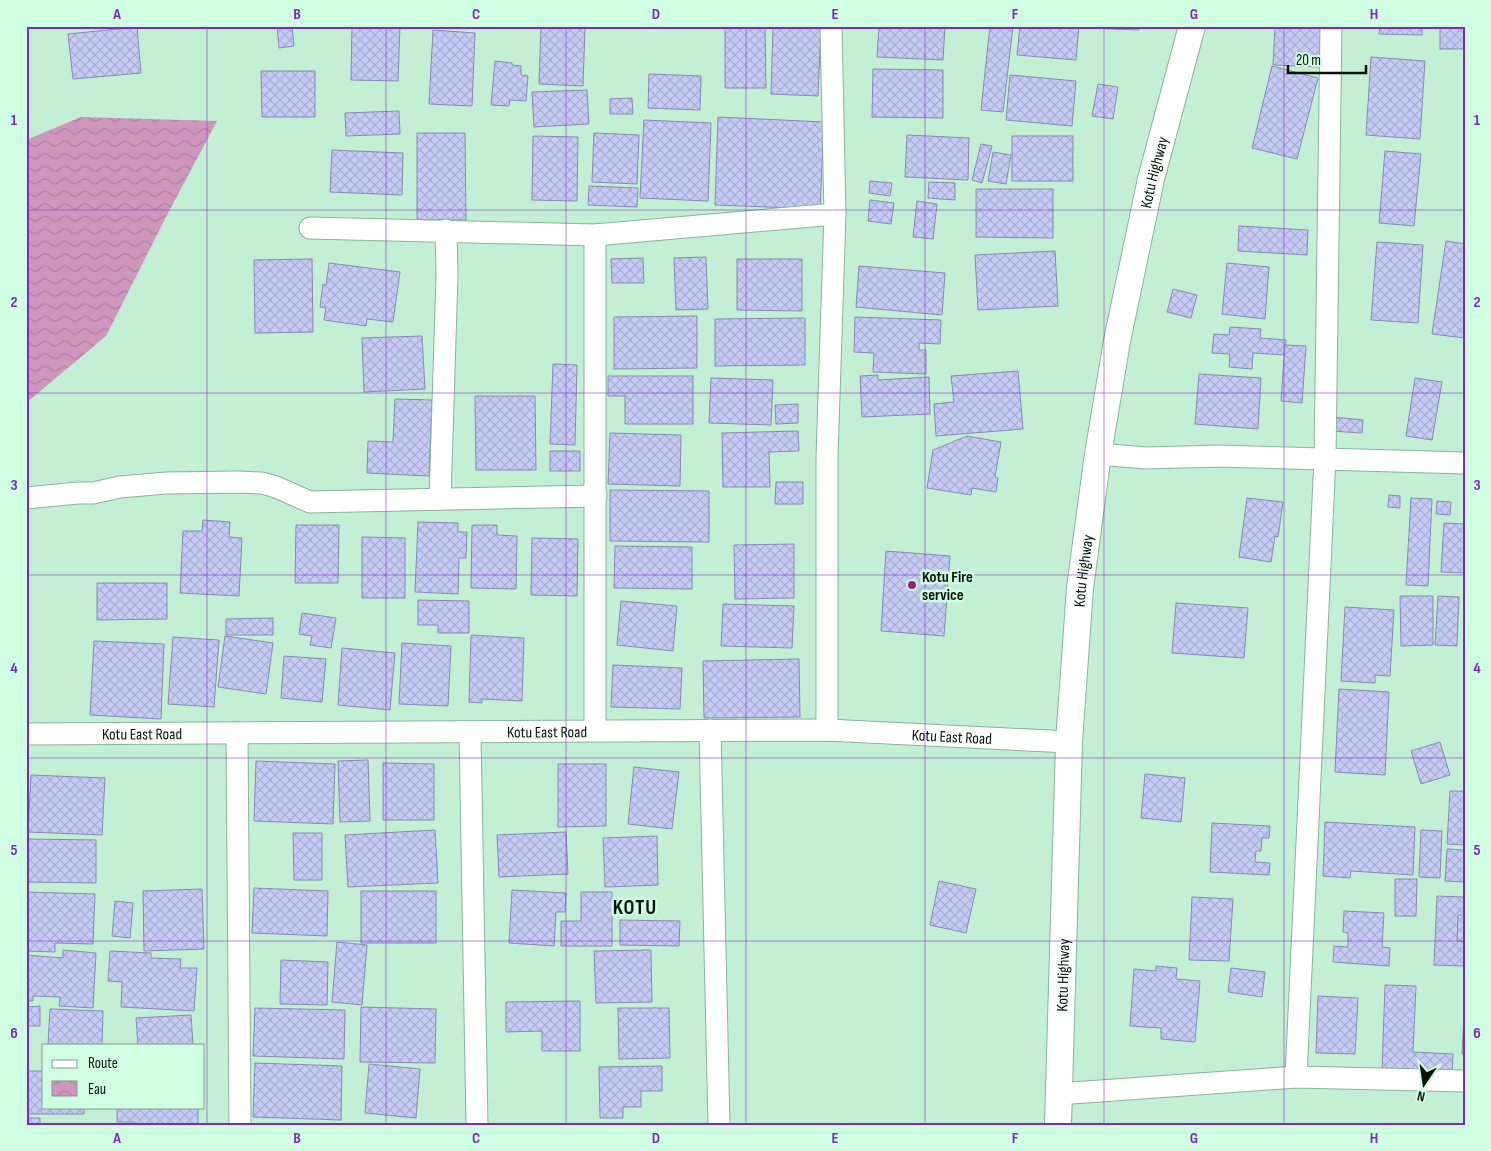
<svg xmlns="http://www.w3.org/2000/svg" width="1491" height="1151" font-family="'Sofia Sans Condensed',sans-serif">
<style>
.water{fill:url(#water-waves)}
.building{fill:url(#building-cross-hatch);stroke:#868ab2}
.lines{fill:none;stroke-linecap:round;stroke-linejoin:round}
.minor-casing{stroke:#88b49a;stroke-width:23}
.tertiary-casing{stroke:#88b49a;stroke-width:28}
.minor{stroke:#fff;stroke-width:21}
.tertiary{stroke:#fff;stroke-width:26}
.grid{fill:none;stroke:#7b2cbf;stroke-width:1;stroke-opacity:0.55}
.poi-dot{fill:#961f7b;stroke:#d0fee3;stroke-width:2}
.labels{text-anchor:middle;stroke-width:5;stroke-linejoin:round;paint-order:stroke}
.street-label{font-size:16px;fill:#04130b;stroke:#d0fee3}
.poi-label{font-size:16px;font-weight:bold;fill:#04130b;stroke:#d0fee3;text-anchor:start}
.district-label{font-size:21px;font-weight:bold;letter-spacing:1px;fill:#04130b;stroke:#d0fee3}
.neatline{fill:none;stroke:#7b2cbf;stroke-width:2}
.grid-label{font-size:16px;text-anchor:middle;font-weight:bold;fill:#7b2cbf}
</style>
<defs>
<pattern id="water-waves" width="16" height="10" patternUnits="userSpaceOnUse" patternTransform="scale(1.25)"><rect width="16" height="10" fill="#cf97bd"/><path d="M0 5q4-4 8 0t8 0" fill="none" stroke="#b081a1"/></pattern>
<pattern id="building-cross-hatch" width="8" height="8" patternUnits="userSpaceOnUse" patternTransform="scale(1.25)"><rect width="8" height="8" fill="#c7ccf7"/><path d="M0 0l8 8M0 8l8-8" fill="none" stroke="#a9aed2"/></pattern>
</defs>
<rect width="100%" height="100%" fill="#c3f0d5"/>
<polygon class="water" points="81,117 217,121 166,217 106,336 26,403 26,140"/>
<g class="building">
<polygon points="277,26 292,26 294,46 279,48"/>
<polygon points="352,26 400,26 398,81 351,80"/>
<polygon points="541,26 585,26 583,86 539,84"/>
<polygon points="725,26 765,26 766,88 725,88"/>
<polygon points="773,26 821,26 818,96 771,94"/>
<polygon points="879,26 945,26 943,60 877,57"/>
<polygon points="990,26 1013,26 1003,112 981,110"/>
<polygon points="1020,26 1079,26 1076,60 1017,55"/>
<polygon points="1088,26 1139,26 1139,30 1088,28"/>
<polygon points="1275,26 1321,26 1319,67 1273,65"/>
<polygon points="1380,26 1422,26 1422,35 1379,34"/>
<rect x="1440" y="26" width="25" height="23"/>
<polygon points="137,27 141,73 73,79 68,34"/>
<polygon points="433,30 475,33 472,106 429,104"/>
<polygon points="1371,57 1425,61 1420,139 1366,135"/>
<polygon points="495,61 512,63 512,65 521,66 521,75 528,76 526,101 510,100 509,106 491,105"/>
<polygon points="1272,66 1318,78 1297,159 1252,148"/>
<polygon points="873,69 943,70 943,118 872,117"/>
<polygon points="261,71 315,71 315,117 262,117"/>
<polygon points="649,74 701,76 700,110 648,108"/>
<polygon points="1010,75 1076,81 1072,126 1006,120"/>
<polygon points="1098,84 1118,87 1113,119 1092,116"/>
<polygon points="587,90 589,124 534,127 532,92"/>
<polygon points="632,98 633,114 610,114 610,99"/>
<polygon points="399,111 400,134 346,136 345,113"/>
<polygon points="718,117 824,122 820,209 715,205"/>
<polygon points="644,120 711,123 708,201 640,198"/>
<polygon points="417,133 465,133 466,220 417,220"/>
<polygon points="594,133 639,135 637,184 592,182"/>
<polygon points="907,135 969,138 968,180 905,177"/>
<polygon points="533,136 578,137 577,201 532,200"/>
<rect x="1012" y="136" width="61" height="45"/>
<polygon points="981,144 992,146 982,183 972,180"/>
<polygon points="332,150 403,153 402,195 330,192"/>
<polygon points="1385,151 1421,154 1414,226 1379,223"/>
<polygon points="993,152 1011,155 1006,184 988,181"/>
<polygon points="870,181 892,183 890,196 869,193"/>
<polygon points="929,182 955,183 955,200 928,198"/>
<polygon points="589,186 638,188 637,207 588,205"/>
<polygon points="976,189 1053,189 1053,238 976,237"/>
<polygon points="870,200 894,203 891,224 868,221"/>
<polygon points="917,201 937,204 933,239 913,237"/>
<polygon points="1239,226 1308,230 1307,255 1238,251"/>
<polygon points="1446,241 1465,244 1465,338 1432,334"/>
<polygon points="1377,242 1423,245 1418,323 1371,320"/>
<polygon points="1055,251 1058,306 978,310 975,255"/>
<polygon points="706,257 708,309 676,310 674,258"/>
<polygon points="643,258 644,283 612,283 611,259"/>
<polygon points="312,259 313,332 255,333 254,260"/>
<polygon points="737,259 802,259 802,311 737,310"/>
<polygon points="329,263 400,272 393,322 367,319 366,326 324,320 326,308 320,307 323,284 326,285"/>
<polygon points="1227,263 1269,267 1265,319 1222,314"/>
<polygon points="859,266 945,273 942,315 856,307"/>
<polygon points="1173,289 1197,295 1191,318 1167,312"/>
<polygon points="697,316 697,368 614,369 614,317"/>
<polygon points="855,317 941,320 940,344 919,343 919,350 926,350 926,374 873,372 874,353 854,352"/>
<polygon points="805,318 805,365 715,366 715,319"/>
<polygon points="1230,327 1261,329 1260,338 1286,340 1285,355 1253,353 1252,369 1229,367 1230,354 1212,353 1214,334 1229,335"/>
<polygon points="422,336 425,389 364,392 362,338"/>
<polygon points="1285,345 1306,346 1302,403 1281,401"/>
<polygon points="553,364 577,365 575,445 550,444"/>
<polygon points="1018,371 1023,429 936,436 934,404 954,402 951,376"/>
<polygon points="1199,374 1261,378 1258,429 1195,424"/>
<polygon points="878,375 878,380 929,377 930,414 862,417 860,376"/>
<polygon points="608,376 693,376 693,424 625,424 625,396 608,396"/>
<polygon points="711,378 773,380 771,425 709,423"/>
<polygon points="1415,378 1442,382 1432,440 1406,436"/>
<polygon points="475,396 535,396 536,470 476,470"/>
<polygon points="395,399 432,400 429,476 367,473 368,441 393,442"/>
<polygon points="798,404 798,423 776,424 775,405"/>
<polygon points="1332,417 1363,420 1362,433 1331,431"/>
<polygon points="798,431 799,451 769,452 770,487 723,487 722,433"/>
<polygon points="610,433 681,435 680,486 608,484"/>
<polygon points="967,436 1001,442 995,477 998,478 996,492 972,488 971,495 927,488 933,450"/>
<rect x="550" y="451" width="30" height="20"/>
<polygon points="776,482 803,482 803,504 775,504"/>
<polygon points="610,490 709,491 709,542 610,541"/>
<polygon points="1389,495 1400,496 1400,508 1388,507"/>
<polygon points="1247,498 1283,502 1278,537 1275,536 1271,562 1239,557"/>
<polygon points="1411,498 1432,499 1428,586 1406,585"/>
<polygon points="1437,501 1451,502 1450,515 1436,514"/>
<polygon points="203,520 230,522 229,537 242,538 239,596 180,593 183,531 202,531"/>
<polygon points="418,522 458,523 458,532 467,532 466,558 459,558 458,594 415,592"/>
<polygon points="1444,523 1465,524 1465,573 1441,572"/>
<polygon points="296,525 339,525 338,583 295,583"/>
<polygon points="472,525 497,525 497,535 517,536 516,589 471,588"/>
<polygon points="362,537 405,538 405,598 362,598"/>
<polygon points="532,538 578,539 577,596 531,595"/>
<polygon points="794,544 794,598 735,599 734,545"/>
<polygon points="615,546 692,547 692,589 614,588"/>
<polygon points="886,551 950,556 944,636 881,631"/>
<polygon points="97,583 167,583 167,619 97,620"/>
<polygon points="1400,596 1433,596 1433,645 1401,646"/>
<polygon points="1438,596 1459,597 1457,646 1435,645"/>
<polygon points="418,600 469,601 469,633 438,633 438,625 418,625"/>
<polygon points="621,601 677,606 673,651 617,645"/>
<polygon points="1176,603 1248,608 1244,658 1172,653"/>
<polygon points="723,604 794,606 792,648 721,646"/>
<polygon points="1345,607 1394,610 1390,676 1375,675 1375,683 1341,681"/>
<polygon points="302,613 336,618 331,648 310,645 312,636 299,634"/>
<polygon points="273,618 273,635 226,635 226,619"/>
<polygon points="471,635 524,638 522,701 482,699 482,703 469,702"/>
<polygon points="225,636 273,643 266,694 218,687"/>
<polygon points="173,637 219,640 214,707 168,704"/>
<polygon points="94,641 164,644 161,719 90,715"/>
<polygon points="402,643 451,646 448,706 399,704"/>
<polygon points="342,648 395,653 390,710 338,705"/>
<polygon points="284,656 326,659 322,702 281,698"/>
<polygon points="799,659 800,717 704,718 703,661"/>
<polygon points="613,665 682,668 680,709 611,707"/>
<polygon points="1339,689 1389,692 1385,775 1335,772"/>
<polygon points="1440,742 1450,775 1421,784 1411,751"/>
<polygon points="368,760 370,821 340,822 338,761"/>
<polygon points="256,761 335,764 333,824 254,821"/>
<polygon points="383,763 434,764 434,820 383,820"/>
<polygon points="558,764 606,764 606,826 558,827"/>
<polygon points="634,767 679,772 672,829 628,824"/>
<polygon points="1145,774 1185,778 1181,822 1141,818"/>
<polygon points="31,775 105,778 102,835 28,832"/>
<polygon points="1450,791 1465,791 1465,845 1447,844"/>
<polygon points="1325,822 1415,827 1413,875 1351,871 1350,878 1323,876"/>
<polygon points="1212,823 1270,826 1269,838 1262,838 1261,851 1256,851 1255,862 1270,863 1269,875 1210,872"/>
<polygon points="435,830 438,883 348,887 345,835"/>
<polygon points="1421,830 1442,831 1440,878 1419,877"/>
<polygon points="566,832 568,874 499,877 497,835"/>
<polygon points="293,833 322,833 322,880 294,880"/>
<polygon points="657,836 658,885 605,887 603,838"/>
<polygon points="28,839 96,840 96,883 27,882"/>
<polygon points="1447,849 1465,850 1465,882 1445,881"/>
<polygon points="1395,879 1417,879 1416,916 1395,916"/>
<polygon points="939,881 976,889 966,933 930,925"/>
<polygon points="254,888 328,891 327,936 252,933"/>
<polygon points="202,889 204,949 144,951 143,891"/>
<polygon points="512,890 566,893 565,912 556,912 554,946 509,943"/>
<rect x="361" y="891" width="75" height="52"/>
<polygon points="26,892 95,894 93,944 55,943 55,952 26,951"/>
<polygon points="581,892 612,892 612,946 561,946 561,921 581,921"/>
<polygon points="1437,896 1465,897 1465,966 1434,965"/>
<polygon points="1192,897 1233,899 1229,961 1189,960"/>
<polygon points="115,901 133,903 130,938 112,936"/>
<polygon points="1344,911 1384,913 1382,947 1390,948 1389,966 1333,962 1334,946 1348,947 1348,933 1343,932"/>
<polygon points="1458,915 1465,915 1465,942 1457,941"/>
<polygon points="620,920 680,921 679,946 620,945"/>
<polygon points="337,942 367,945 362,1005 332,1002"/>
<polygon points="63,950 96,953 93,1008 59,1006 60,997 33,996 33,1001 26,1001 26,955 63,958"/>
<polygon points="651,950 652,1002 596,1003 594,951"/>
<polygon points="110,951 151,953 151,958 181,959 180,968 197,968 194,1011 121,1007 122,982 108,981"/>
<polygon points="281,960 328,962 327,1005 280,1004"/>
<polygon points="1156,966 1177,968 1176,979 1200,981 1195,1042 1161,1039 1161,1028 1130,1026 1134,969 1156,971"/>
<polygon points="1231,968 1265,972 1262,997 1228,992"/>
<polygon points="1385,985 1416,986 1413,1052 1453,1054 1452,1073 1382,1070"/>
<polygon points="1465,995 1465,1054 1462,1054"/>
<polygon points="1318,996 1358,998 1355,1054 1316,1053"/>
<polygon points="580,1001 580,1051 542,1051 542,1031 506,1032 506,1002"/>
<polygon points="40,1006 40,1026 26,1026 26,1007"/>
<polygon points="361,1007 436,1009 435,1063 360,1062"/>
<polygon points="255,1008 345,1010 344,1059 253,1056"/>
<polygon points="618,1008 669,1008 670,1058 619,1059"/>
<polygon points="50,1009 103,1011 102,1045 48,1045"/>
<polygon points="191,1015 193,1045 138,1045 136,1018"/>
<polygon points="255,1063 342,1066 341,1120 253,1117"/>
<polygon points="369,1064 420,1069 416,1118 365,1113"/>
<polygon points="662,1066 662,1091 641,1091 641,1107 623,1107 623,1118 600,1118 599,1067"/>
<polygon points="26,1071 44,1071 44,1107 84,1107 84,1114 26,1114"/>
<polygon points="117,1107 198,1107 198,1124 135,1125 135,1122 117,1122"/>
<rect x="26" y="1118" width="14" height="7"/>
</g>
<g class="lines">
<g class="minor-casing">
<g id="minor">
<polyline points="310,228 595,235 835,214"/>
<polyline points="595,235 595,730"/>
<polyline points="1098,454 1146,458 1219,456 1465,463"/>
<polyline points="26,498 78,493 93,493 120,487 166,483 237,482 262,483 276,487 310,502 596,496"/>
<polyline points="440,499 447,275 446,230"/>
<polyline points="710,730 719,1125"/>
<polyline points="827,730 827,457 835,214 831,26"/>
<polyline points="237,733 240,1125"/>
<polyline points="470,733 477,1125"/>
<path id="s1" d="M26,734L827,730L1069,742"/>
<polyline points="1296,1077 1325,458 1331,26"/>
<polyline points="1058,1094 1296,1077 1465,1081"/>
</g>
</g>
<g class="tertiary-casing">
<g id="tertiary">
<path id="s2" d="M1058,1125L1069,742L1080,588L1098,454L1117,341L1151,179L1192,26"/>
</g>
</g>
<use href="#minor" class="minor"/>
<use href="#tertiary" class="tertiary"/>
</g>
<path class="grid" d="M207,26V1125M386,26V1125M566,26V1125M746,26V1125M925,26V1125M1104,26V1125M1284,26V1125M26,210H1465M26,393H1465M26,575H1465M26,758H1465M26,941H1465"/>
<circle class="poi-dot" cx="912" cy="585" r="5"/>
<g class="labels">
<g class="street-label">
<text dy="6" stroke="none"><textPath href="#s2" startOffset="960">Kotu Highway</textPath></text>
<text dy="6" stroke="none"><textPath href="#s2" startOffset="555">Kotu Highway</textPath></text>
<text dy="6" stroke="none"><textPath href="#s1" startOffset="521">Kotu East Road</textPath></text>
<text dy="6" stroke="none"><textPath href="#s1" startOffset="116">Kotu East Road</textPath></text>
<text dy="6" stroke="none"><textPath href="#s1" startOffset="926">Kotu East Road</textPath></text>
<text dy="6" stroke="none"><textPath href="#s2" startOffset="150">Kotu Highway</textPath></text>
</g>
<g class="poi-label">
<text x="922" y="582">Kotu Fire<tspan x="922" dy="18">service</tspan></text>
</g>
<g class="district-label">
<text x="635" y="914">KOTU</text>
</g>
</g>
<rect width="1491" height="1151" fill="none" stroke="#d0fee3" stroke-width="55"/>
<rect x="42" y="1044" width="162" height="65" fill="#d0fee3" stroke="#7ea08d"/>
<rect x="52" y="1060" width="25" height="8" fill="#ffffff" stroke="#7ea08d"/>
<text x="88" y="1068" font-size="15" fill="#04130b">Route</text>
<rect x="52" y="1081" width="25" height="15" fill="url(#water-waves)" stroke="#7ea08d"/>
<text x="88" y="1094" font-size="15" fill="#04130b">Eau</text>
<g transform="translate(1424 1084) rotate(193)" stroke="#d0fee3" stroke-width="4" paint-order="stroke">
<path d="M0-4L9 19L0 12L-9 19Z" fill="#04130b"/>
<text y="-8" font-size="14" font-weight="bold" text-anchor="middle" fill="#04130b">N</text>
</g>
<path d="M1288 65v8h78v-8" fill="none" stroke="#04130b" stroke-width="2.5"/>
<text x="1296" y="65" font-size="15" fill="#04130b" stroke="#d0fee3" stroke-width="4" paint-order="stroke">20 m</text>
<rect x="28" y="28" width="1436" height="1096" class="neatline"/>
<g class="grid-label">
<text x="117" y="19">A</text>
<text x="297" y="19">B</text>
<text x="476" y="19">C</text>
<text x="656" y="19">D</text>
<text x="835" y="19">E</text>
<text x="1015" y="19">F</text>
<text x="1194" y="19">G</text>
<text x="1374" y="19">H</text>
<text x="14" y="125">1</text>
<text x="1477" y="125">1</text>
<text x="14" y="307">2</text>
<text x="1477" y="307">2</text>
<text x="14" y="490">3</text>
<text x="1477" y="490">3</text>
<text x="14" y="673">4</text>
<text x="1477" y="673">4</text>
<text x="14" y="855">5</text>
<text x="1477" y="855">5</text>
<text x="14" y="1038">6</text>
<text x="1477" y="1038">6</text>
<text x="117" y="1143">A</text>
<text x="297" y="1143">B</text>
<text x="476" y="1143">C</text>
<text x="656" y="1143">D</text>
<text x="835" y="1143">E</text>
<text x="1015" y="1143">F</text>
<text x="1194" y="1143">G</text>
<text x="1374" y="1143">H</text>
</g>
</svg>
